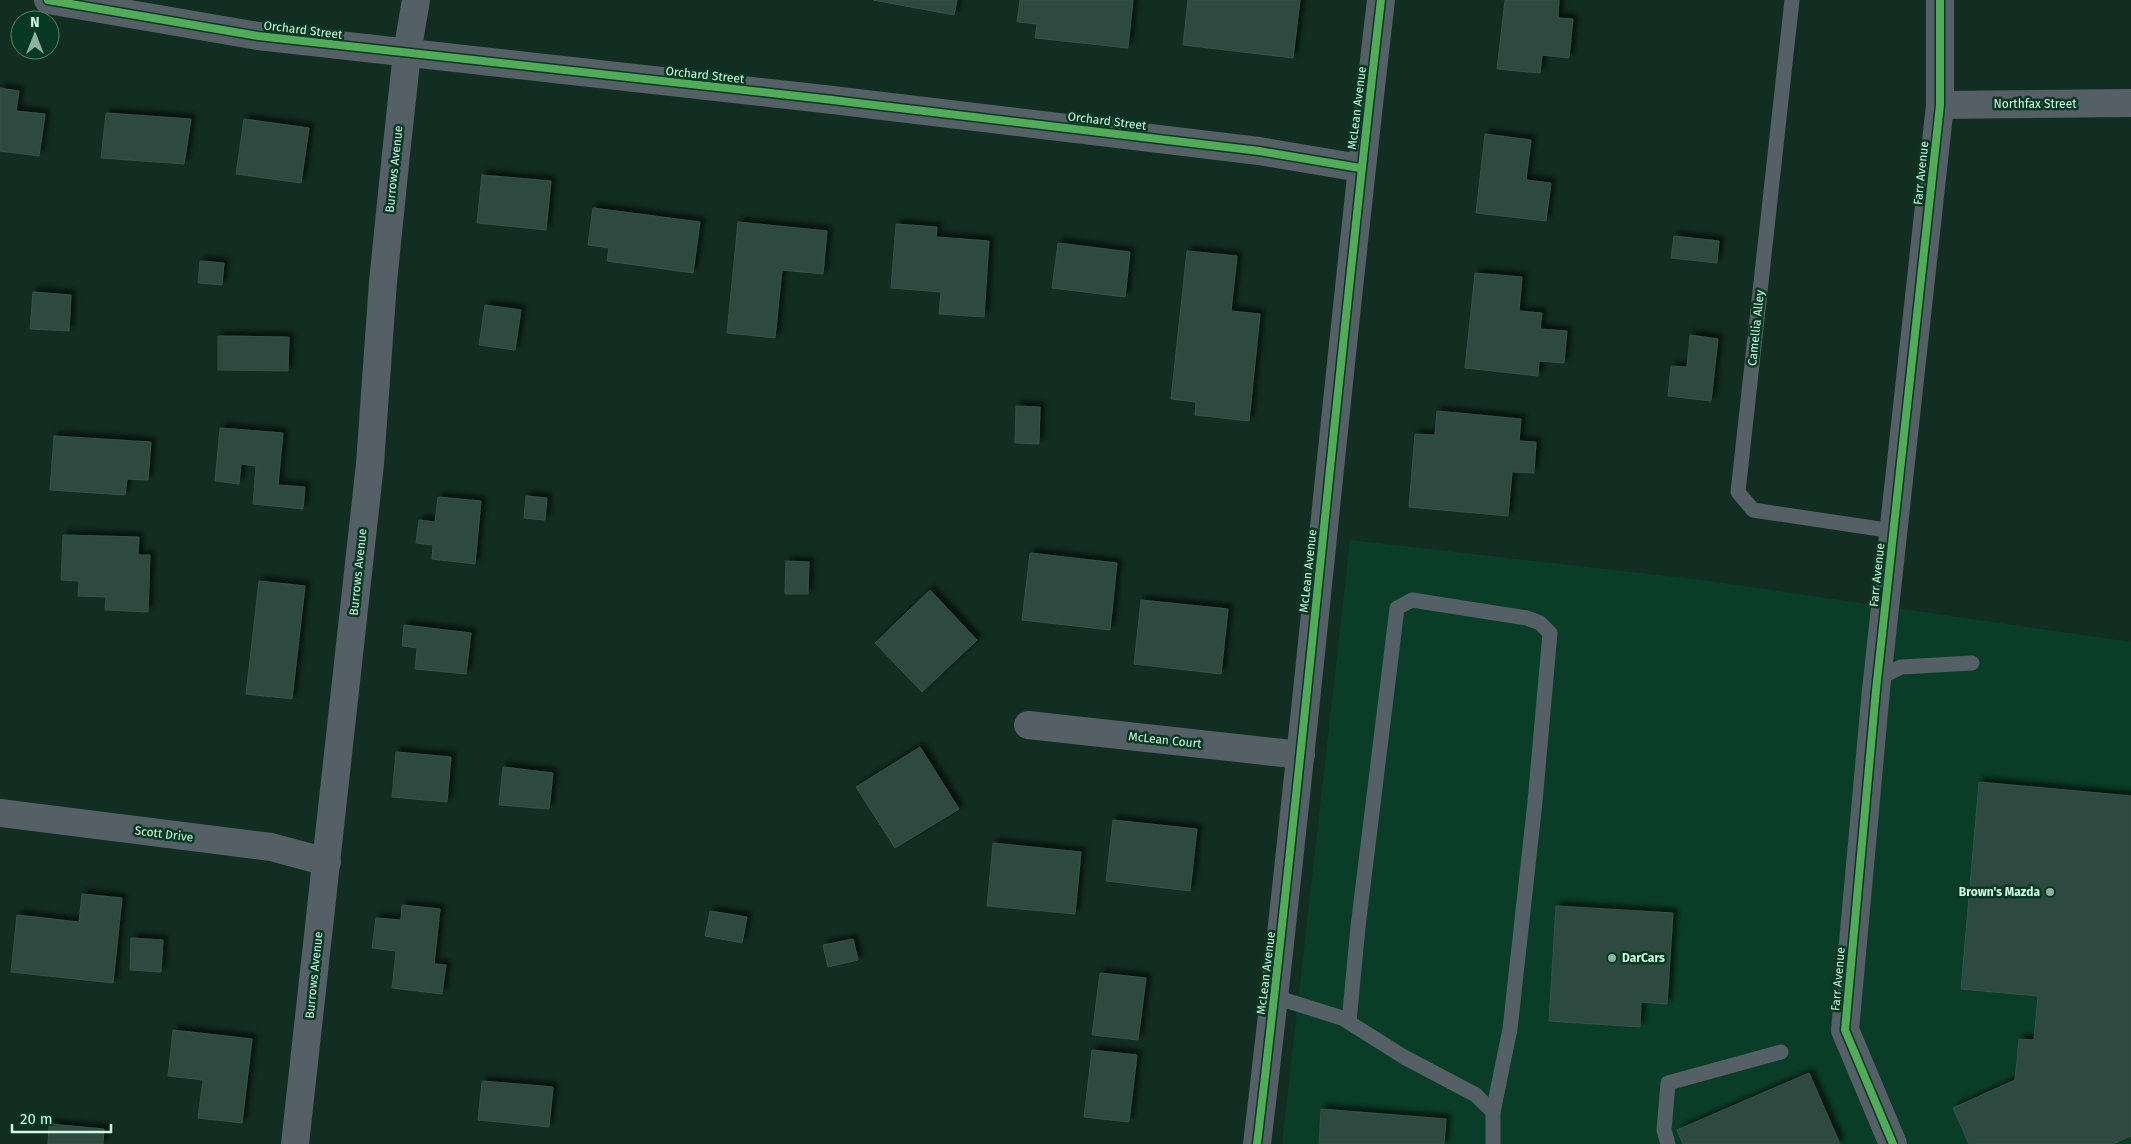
<svg xmlns="http://www.w3.org/2000/svg" width="2131" height="1144" font-family="'Fira Sans',sans-serif">
<style>
.built{fill:#0a3d27}
.building{fill:#2f4941;stroke:#35514a;filter:url(#shadow)}
.lines{fill:none;stroke-linecap:round;stroke-linejoin:round}
.service{stroke:#545f66;stroke-width:15}
.minor{stroke:#545f66;stroke-width:28}
.cycleway-casing{stroke:#073823;stroke-width:11}
.cycleway{stroke:#51ab58;stroke-width:8}
.poi-dot{fill:#8eb29e;stroke:#073823;stroke-width:2}
.labels{text-anchor:middle;stroke-width:5;stroke-linejoin:round;paint-order:stroke}
.street-label{font-size:12px;fill:#d0f9e1;stroke:#073823}
.poi-label{font-size:12px;font-weight:bold;fill:#d0f9e1;stroke:#073823;text-anchor:end}
</style>
<defs>
<filter id="shadow"><feDropShadow dx="4.5" dy="-4.5" stdDeviation="2.5" flood-color="#0009"/></filter>
</defs>
<rect width="100%" height="100%" fill="#122d22"/>
<polygon class="built" points="1350,540 1702,580 2131,642 2131,1144 1282,1144"/>
<g class="building">
<polygon points="873,0 957,0 954,15"/>
<polygon points="1020,0 1133,0 1128,48 1035,38 1037,24 1017,22"/>
<polygon points="1188,0 1300,0 1293,58 1183,45"/>
<polygon points="1505,0 1559,0 1558,18 1573,19 1569,58 1542,55 1540,73 1497,69"/>
<polygon points="0,88 19,91 16,111 45,114 39,156 0,151"/>
<polygon points="106,113 191,119 184,164 101,158"/>
<polygon points="244,119 309,128 301,183 236,174"/>
<polygon points="1485,134 1531,140 1526,180 1551,183 1546,221 1476,213"/>
<polygon points="482,175 551,181 546,230 477,223"/>
<polygon points="593,208 700,222 693,273 607,261 609,248 588,245"/>
<polygon points="738,222 827,231 823,274 782,270 775,338 727,333"/>
<polygon points="896,224 937,227 936,237 989,241 984,317 939,314 941,292 891,288"/>
<polygon points="1674,236 1719,241 1717,263 1671,258"/>
<polygon points="1058,243 1130,252 1125,297 1052,288"/>
<polygon points="1187,251 1237,256 1231,311 1260,314 1249,421 1195,415 1196,402 1171,399"/>
<polygon points="200,261 224,263 222,285 198,283"/>
<polygon points="1475,273 1522,277 1519,311 1542,313 1540,329 1567,331 1564,363 1539,361 1538,376 1465,368"/>
<polygon points="33,292 71,295 69,331 30,329"/>
<polygon points="485,305 521,310 515,350 479,345"/>
<polygon points="1690,335 1718,339 1711,401 1668,396 1671,366 1687,367"/>
<polygon points="218,336 289,337 288,371 218,370"/>
<polygon points="1016,406 1040,407 1039,444 1015,443"/>
<polygon points="1437,411 1521,419 1519,441 1536,442 1534,473 1512,472 1508,516 1409,507 1415,434 1435,435"/>
<polygon points="220,428 283,433 278,485 305,487 303,509 253,504 256,466 241,464 239,484 215,481"/>
<polygon points="54,436 151,442 148,480 127,479 125,495 50,490"/>
<polygon points="526,496 547,498 545,520 524,518"/>
<polygon points="438,497 481,501 475,564 432,559 433,545 416,543 419,520 435,522"/>
<polygon points="63,535 139,537 138,555 150,555 148,612 105,610 106,597 78,596 79,581 61,580"/>
<polygon points="1030,553 1117,563 1110,630 1022,620"/>
<polygon points="786,561 809,562 808,594 785,594"/>
<polygon points="259,581 305,586 292,699 246,694"/>
<polygon points="930,590 977,640 922,692 875,643"/>
<polygon points="1141,600 1228,609 1221,674 1134,664"/>
<polygon points="404,625 471,633 466,674 415,669 417,648 402,646"/>
<polygon points="920,747 959,809 895,848 856,787"/>
<polygon points="396,752 451,757 447,802 392,797"/>
<polygon points="503,767 553,773 549,809 499,805"/>
<polygon points="1979,782 2131,796 2131,1136 2113,1144 1969,1144 1953,1108 2015,1080 2019,1039 2034,1040 2038,996 1961,989"/>
<polygon points="1113,820 1197,829 1190,891 1106,881"/>
<polygon points="993,843 1081,852 1075,914 987,906"/>
<polygon points="82,894 122,898 113,983 11,972 17,915 79,922"/>
<polygon points="402,905 440,909 434,964 446,965 442,994 392,988 396,951 372,948 376,918 401,920"/>
<polygon points="1556,906 1673,913 1667,1004 1641,1002 1640,1027 1549,1021"/>
<polygon points="710,911 747,917 742,943 705,936"/>
<polygon points="131,938 163,940 161,972 130,970"/>
<polygon points="853,939 858,960 828,967 823,945"/>
<polygon points="1100,973 1146,978 1138,1040 1092,1035"/>
<polygon points="173,1030 252,1039 242,1123 198,1118 203,1080 168,1076"/>
<polygon points="1092,1050 1137,1055 1129,1122 1084,1117"/>
<polygon points="1809,1073 1840,1144 1683,1144 1677,1130"/>
<polygon points="482,1081 553,1087 549,1127 478,1120"/>
<polygon points="1321,1109 1446,1119 1444,1144 1319,1144"/>
<polygon points="49,1124 104,1129 103,1144 48,1144"/>
</g>
<g class="lines">
<g class="service">
<polyline points="1792,0 1738,492 1753,510 1893,531"/>
<polyline points="1879,685 1885,675 1901,667 1972,663"/>
<polyline points="1275,997 1342,1018 1404,1057 1476,1095 1493,1112 1493,1144"/>
<polyline points="1349,1022 1358,927 1397,608 1412,600 1527,618 1540,623 1550,633 1535,802 1510,1029 1493,1112"/>
<polyline points="1668,1144 1664,1130 1668,1083 1781,1052"/>
</g>
<g class="minor">
<polyline points="48,0 258,36 824,99 1259,151 1360,168"/>
<polyline points="1940,105 2131,103"/>
<polyline points="1028,725 1301,755"/>
<polyline points="0,813 271,847 327,862"/>
<polyline points="295,1144 370,464 383,282 396,154 407,53 416,0"/>
<path d="M1257,1144C1303,763 1336,381 1381,0"/>
<polyline points="1893,1144 1845,1030 1876,690 1940,105 1940,0"/>
</g>
<g class="cycleway-casing">
<g id="cycleway">
<polyline points="48,0 258,36 824,99 1259,151 1360,168"/>
<path d="M1257,1144C1303,763 1336,381 1381,0"/>
<polyline points="1893,1144 1845,1030 1876,690 1940,105 1940,0"/>
</g>
</g>
<use href="#cycleway" class="cycleway"/>
</g>
<g class="poi-dot">
<circle cx="2050" cy="892" r="5"/>
<circle cx="1612" cy="958" r="5"/>
</g>
<g class="labels">
<g class="street-label">
<text transform="translate(303 30) rotate(7)" y="4">Orchard Street</text>
<text transform="translate(705 75) rotate(6)" y="4">Orchard Street</text>
<text x="2035" y="108">Northfax Street</text>
<text transform="translate(1357 108) rotate(-83)" y="4">McLean Avenue</text>
<text transform="translate(1107 121) rotate(7)" y="4">Orchard Street</text>
<text transform="translate(394 169) rotate(-84)" y="4">Burrows Avenue</text>
<text transform="translate(1921 173) rotate(-84)" y="4">Farr Avenue</text>
<text transform="translate(1756 328) rotate(-84)" y="4">Camellia Alley</text>
<text transform="translate(1308 571) rotate(-84)" y="4">McLean Avenue</text>
<text transform="translate(358 572) rotate(-84)" y="4">Burrows Avenue</text>
<text transform="translate(1877 575) rotate(-84)" y="4">Farr Avenue</text>
<text transform="translate(1165 740) rotate(6)" y="4">McLean Court</text>
<text transform="translate(164 834) rotate(7)" y="4">Scott Drive</text>
<text transform="translate(1266 973) rotate(-83)" y="4">McLean Avenue</text>
<text transform="translate(314 975) rotate(-84)" y="4">Burrows Avenue</text>
<text transform="translate(1838 979) rotate(-85)" y="4">Farr Avenue</text>
</g>
<g class="poi-label">
<text x="2040" y="896">Brown's Mazda</text>
<text x="1622" y="962" text-anchor="start">DarCars</text>
</g>
</g>
<g transform="translate(35 35)"><circle r="24" fill="#073823" stroke="#57856f"/>
<path d="M0-4L9 19L0 12L-9 19Z" fill="#8eb29e"/>
<text y="-8" font-size="14" font-weight="bold" text-anchor="middle" fill="#d0f9e1">N</text>
</g>
<path d="M12 1124v8h99v-8" fill="none" stroke="#d0f9e1" stroke-width="2.5"/>
<text x="20" y="1124" font-size="15" fill="#d0f9e1" stroke="#073823" stroke-width="4" paint-order="stroke">20 m</text>
</svg>
